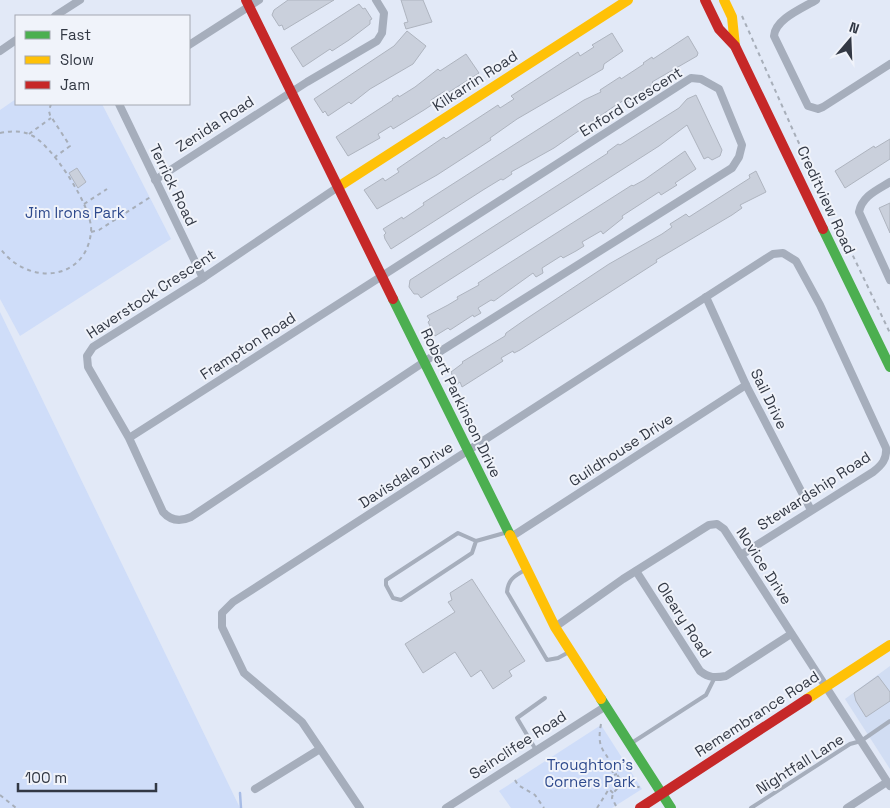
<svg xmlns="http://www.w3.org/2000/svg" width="890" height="808" font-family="'Space Grotesk',sans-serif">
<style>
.built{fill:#d1ddf3}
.green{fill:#cfddf9}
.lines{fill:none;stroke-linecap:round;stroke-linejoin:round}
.stream{stroke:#a7bce6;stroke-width:2.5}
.building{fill:#cad0dc;stroke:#aeb4bf}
.path{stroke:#a7aeb9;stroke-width:2;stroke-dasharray:4 4;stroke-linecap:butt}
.lane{stroke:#a6aebc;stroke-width:4}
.street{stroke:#a6aebc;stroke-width:8}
.fast{stroke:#4caf50;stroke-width:10}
.slow{stroke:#ffc107;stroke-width:10}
.jam{stroke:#c62828;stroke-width:10}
.labels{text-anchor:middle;stroke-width:4;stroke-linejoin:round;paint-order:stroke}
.street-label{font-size:15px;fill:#323844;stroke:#f0f3fa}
.park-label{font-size:15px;fill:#2e4a8d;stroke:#f0f3fa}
</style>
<rect width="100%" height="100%" fill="#e2e9f7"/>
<polygon class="built" points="890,666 890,769 845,699"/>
<g class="green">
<polygon points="16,99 16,104 102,104 171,239 20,336 0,299 0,110"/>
<polygon points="0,312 240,808 0,808"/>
<polygon points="601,725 642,789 612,808 511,808 499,791"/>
</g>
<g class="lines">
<polyline class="stream" points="240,793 241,808"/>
</g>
<g class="building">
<polygon points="288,0 334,0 284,30 282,25 279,26 272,15 274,10"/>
<polygon points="401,0 423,0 432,22 406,29 404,23 408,22"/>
<polygon points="359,4 363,9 365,8 372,19 370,20 370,24 349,40 332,51 330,49 303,67 291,48"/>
<polygon points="407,31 426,46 413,64 370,89 351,104 349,102 328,116 325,111 323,113 314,99 394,46"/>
<polygon points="612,33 623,51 604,64 603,69 517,119 490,138 491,140 437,175 377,209 364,190 383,178 385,181 399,172 397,169 444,137 446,139 498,105 500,108 514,99 511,96 578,52 580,56 594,47 592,45"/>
<polygon points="688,36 698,53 697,56 652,82 654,84 643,91 627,102 626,99 616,105 554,148 511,172 512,174 503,180 501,179 483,190 391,249 385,239 384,235 386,233 383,229 402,217 403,219 424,205 423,203 584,100 601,92 600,90 620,77 621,79 644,64 643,63 652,57 653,59"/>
<polygon points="466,54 479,73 446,94 445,91 431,100 433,104 424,110 393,129 391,126 378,134 380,138 348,156 336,137 393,100 392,99 398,95 399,97 415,87 438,69 440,71"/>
<polygon points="696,95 722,150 720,156 712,160 708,157 704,159 687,125 659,146 421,298 418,294 414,294 409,287 410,280 608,153 607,152 618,144 620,145 679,108 687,99"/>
<polygon points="890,139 890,159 845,188 835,171 874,146 875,148"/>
<polygon points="685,151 696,169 675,183 677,185 661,195 659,192 622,216 623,218 603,234 601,231 582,242 584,246 576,251 563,258 561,256 542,268 543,273 536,277 533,273 494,301 491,300 478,308 481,313 474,317 473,315 450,330 448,328 435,336 429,327 430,326 428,322 430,320 427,316 448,305 458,299 457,297 479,285 478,283 632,185 633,186 644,180"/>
<polygon points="77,168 86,182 78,188 69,173"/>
<polygon points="756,171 766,192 740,205 742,208 732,215 656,260 657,262 520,350 514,353 513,351 501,358 503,361 462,387 460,382 456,385 451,372 463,363 462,362 505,336 506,333 526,319 609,264 662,234 672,227 670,224 686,214 689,217 750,178 749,175"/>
<polygon points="890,203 890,233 879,208"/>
<polygon points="472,579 525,661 509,671 512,676 493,689 481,670 471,677 455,652 423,673 405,644 455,612 448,602 452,600 450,593"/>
<polygon points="878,676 890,692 890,701 866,717 856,701 854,693"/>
</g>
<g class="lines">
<g class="path">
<polyline points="742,16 796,137 890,333"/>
<polyline points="51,104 49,111 50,115 70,146 55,157"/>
<path d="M0,133C12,131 22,130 33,136C53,147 94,209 91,232C86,282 27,286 0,248"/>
<polyline points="29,134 51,118"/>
<polyline points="84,204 107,189"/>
<polyline points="91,232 99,230 152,196"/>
<path d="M601,724C595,755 610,749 613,774"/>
<polyline points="625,762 620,766 617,774 622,784 643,788"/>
<polyline points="515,780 518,785 535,795 544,808"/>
<polyline points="613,793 608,788 607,780 611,776 617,774"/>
<polyline points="0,795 16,808"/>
<polyline points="616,806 612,798 613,793 622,784"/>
<polyline points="597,808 609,789"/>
</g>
<g class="lane">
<polyline points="476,541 472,553 401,600 393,598 386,585 386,580 458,533 476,541 508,532"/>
<path d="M525,570C514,576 508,580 507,592L547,660L558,658L569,652"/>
<polyline points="630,744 706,695 714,679"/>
<polyline points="536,750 517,718 545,698"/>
<polyline points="751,808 850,744 861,741 890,721"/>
</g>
<g class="street">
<path d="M816,0C803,8 775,19 774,36L808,106L818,109L823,107L890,64"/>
<polyline points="55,16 80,0"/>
<polyline points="189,45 259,0"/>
<polyline points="0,51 16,40"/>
<polyline points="119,104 203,278"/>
<polyline points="155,180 307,82 377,41 382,33 384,13 376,0"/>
<path d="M890,182C877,190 862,196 859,212L890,280"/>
<polyline points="706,297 746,385 811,510"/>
<path d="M129,438L691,78L701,79L719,89L742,145L739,157L732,168L436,354L191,517C180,522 171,521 163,512L129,438L88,367L87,356L93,347L203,278L338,187"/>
<polyline points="511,537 746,385"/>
<path d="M636,571L700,671C709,678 715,678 726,676L791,634"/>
<polyline points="555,627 623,579 709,525 717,524 724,529 890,786"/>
<polyline points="255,789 320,749"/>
<path d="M360,808L302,722L244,673L222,627V613L233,602L706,297L773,254L783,253L796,261L820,305L886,448C887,459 882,465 873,472L741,555"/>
<polyline points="446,808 606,706"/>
<polyline points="847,808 887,782"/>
</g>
<g class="fast">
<polyline points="823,229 890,367"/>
<polyline points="393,299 510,535"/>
<polyline points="601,699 671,808"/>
</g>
<g class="slow">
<polyline points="724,0 732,17 735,46"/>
<polyline points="338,187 628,0"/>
<polyline points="510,535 555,627 601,699"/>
<polyline points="807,699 890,645"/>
</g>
<g class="jam">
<polyline points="246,0 393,299"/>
<polyline points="705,0 719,29 735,46 823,229"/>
<polyline points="640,808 807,699"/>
</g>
</g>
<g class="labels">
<g class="street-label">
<text transform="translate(475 81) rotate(-33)" y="5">Kilkarrin Road</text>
<text transform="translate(631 102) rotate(-32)" y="5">Enford Crescent</text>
<text transform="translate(215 124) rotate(-33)" y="5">Zenida Road</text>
<text transform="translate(173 185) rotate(64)" y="5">Terrick Road</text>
<text transform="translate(826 200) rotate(65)" y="5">Creditview Road</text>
<text transform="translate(151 294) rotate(-33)" y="5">Haverstock Crescent</text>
<text transform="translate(248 346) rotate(-33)" y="5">Frampton Road</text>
<text transform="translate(769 399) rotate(64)" y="5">Sail Drive</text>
<text transform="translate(461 403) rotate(64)" y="5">Robert Parkinson Drive</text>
<text transform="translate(621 450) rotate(-33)" y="5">Guildhouse Drive</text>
<text transform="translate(406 475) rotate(-33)" y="5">Davisdale Drive</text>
<text transform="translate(814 491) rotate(-33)" y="5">Stewardship Road</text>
<text transform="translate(764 566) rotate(57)" y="5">Novice Drive</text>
<text transform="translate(684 620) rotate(57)" y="5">Oleary Road</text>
<text transform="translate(757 714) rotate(-33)" y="5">Remembrance Road</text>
<text transform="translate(518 745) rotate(-33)" y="5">Seinclifee Road</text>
<text transform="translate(800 764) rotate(-32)" y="5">Nightfall Lane</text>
</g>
<g class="park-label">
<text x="75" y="218">Jim Irons Park</text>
<text x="590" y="770">Troughton's<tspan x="590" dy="17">Corners Park</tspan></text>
</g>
</g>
<rect x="15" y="15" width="175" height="90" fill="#f0f3fa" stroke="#a4a8b1"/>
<rect x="25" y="31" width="25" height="8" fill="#4caf50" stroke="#a4a8b1"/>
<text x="60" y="40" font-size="15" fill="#323844">Fast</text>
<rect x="25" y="56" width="25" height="8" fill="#ffc107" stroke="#a4a8b1"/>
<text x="60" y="65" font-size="15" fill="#323844">Slow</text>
<rect x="25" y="81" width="25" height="8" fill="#c62828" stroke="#a4a8b1"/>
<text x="60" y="90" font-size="15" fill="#323844">Jam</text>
<g transform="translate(850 40) rotate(19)" stroke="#f0f3fa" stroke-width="4" paint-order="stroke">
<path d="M0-4L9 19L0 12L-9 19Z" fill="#323844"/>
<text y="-8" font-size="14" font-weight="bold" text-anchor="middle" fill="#323844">N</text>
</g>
<path d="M18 783v8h138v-8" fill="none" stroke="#323844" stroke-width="2.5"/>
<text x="25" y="783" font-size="15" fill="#323844" stroke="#f0f3fa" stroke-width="4" paint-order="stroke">100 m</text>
</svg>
